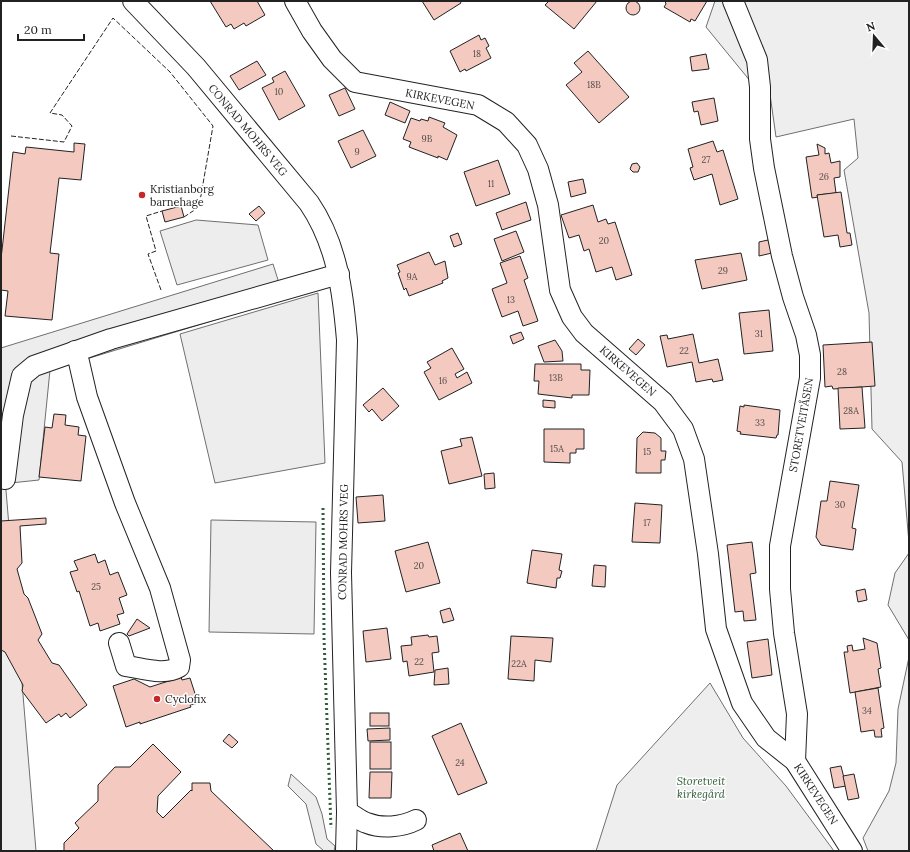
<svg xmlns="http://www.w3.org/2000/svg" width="910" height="852" font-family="Lora,serif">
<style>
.green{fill:#eee;stroke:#6f6f6f}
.parking{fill:#ededed;stroke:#6f6f6f}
.building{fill:#f3c9c0;stroke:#222}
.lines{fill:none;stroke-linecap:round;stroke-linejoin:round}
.street-casing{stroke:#222;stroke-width:22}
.street{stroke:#fff;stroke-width:20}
.hedge{stroke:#2f5e38;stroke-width:3;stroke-dasharray:2 3;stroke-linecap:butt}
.fence{stroke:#222;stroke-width:1;stroke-dasharray:5 2;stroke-linecap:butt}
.poi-dot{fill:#c62828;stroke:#fff;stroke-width:1.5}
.labels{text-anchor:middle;stroke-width:3;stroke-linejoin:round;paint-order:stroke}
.number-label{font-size:9px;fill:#564c4a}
.street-label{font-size:11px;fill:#222;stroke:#fff}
.poi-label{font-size:11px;fill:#222;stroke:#fff;text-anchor:start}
.park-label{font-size:11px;font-style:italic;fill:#2f5e38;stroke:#fff}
</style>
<rect width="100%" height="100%" fill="#fff"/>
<g class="green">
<polygon points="715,1 909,1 909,543 902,462 872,429 869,313 844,170 858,158 854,119 776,137 767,73 751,82 706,27"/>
<polygon points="1,430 36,851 1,851"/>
<polygon points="909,553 909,640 888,605 895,573"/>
<polygon points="909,657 909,851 868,851 863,838 889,791 896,763 898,709"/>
<polygon points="710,683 743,738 786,786 834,851 596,851 617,785"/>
</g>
<g class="parking">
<polygon points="196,220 258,225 268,260 177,285 160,231"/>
<polygon points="273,264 284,299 50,370 39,480 1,484 1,348"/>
<polygon points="318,293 325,463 215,483 180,334"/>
<polygon points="211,520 316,522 314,634 209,632"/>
<polygon points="291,774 316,797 322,814 327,839 335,846 334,851 324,851 316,844 306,804 288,786"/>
</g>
<g class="building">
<polygon points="210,1 257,1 265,15 246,26 244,23 234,29 231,24 226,27"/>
<polygon points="422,1 460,1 461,3 434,20"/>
<polygon points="549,1 597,1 574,29 545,5"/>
<polygon points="665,1 707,1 695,21 691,19 690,22 664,7 666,4"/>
<circle cx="633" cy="8" r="7"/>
<polygon points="479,35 481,40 485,38 489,46 486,48 491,58 466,71 465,69 460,72 450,51"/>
<polygon points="588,51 629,97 599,123 566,85 582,72 574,63"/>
<polygon points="706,54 709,69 692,71 690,57"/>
<polygon points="257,61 266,75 239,90 230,76"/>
<polygon points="285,71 305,106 279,120 262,88 274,82 272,78"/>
<polygon points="345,88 355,109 339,116 329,95"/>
<polygon points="714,98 718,121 701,125 698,111 694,112 692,102"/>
<polygon points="390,102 410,111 405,123 385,115"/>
<polygon points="429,117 445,123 443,127 457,135 447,160 438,156 438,158 409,147 411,142 403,139 411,118 420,121 421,119 428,121"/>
<polygon points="363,130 376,156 351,168 338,141"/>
<polygon points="713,141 717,152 723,150 738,199 720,205 712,174 694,180 690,168 693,167 688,149"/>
<polygon points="74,143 85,144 81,180 59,178 50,253 59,254 52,320 5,316 8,291 1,290 1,259 13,152 25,154 26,147 74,152"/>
<polygon points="817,144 825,148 825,154 829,153 831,163 840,161 840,177 834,178 836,193 817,195 818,197 812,198 806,157 819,155"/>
<polygon points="498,160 510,194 476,206 464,172"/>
<polygon points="637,163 640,167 638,172 633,172 630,169 632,164"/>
<polygon points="583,179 586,193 571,197 568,182"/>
<polygon points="841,192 847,233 850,233 852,245 840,247 838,235 824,237 817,195"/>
<polygon points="526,202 531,220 502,230 496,213"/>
<polygon points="593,205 598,222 606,219 608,224 615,222 632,275 616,280 612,267 596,272 589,249 584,251 579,235 569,238 561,215"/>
<polygon points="181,206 184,217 165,222 162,211"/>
<polygon points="259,206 265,213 256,221 249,214"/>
<polygon points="516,231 524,252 502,261 494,239"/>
<polygon points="458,233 462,244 454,247 450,236"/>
<polygon points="768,240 772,253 759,256 759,242"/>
<polygon points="429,252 435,265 445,261 448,278 442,281 443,283 409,296 406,288 404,290 398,273 400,272 397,265"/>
<polygon points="741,253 747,280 702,289 695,260"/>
<polygon points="520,256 528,278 524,280 538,321 523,326 518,311 502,317 492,289 507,283 500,263"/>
<polygon points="769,310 773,351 744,354 739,313"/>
<polygon points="521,332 524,339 513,344 510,336"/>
<polygon points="693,334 699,363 718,359 723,380 713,382 712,379 696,382 692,362 667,367 660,336 667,335 668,339"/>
<polygon points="638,339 645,345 636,355 629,349"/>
<polygon points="555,340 562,351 563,361 544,362 538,346"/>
<polygon points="872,342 875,386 833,389 832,386 825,387 823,345"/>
<polygon points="452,348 464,369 455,374 457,378 467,372 472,383 439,400 424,372 431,368 427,362"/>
<polygon points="535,364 581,364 581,370 590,370 589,395 572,395 572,398 538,394 539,381 534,381"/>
<polygon points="862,387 865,428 840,429 838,388"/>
<polygon points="383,388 399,406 382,421 372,409 369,412 363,405"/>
<polygon points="543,400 555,401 555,408 543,407"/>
<polygon points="744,405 780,410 778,435 777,435 776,438 740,434 741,432 737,431 740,406 744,407"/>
<polygon points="54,414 66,415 65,425 79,427 78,435 86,436 81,481 39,477 45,427 52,428"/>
<polygon points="544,429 584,429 584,449 576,449 576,453 570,453 570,463 544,462"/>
<polygon points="643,432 655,433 661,438 661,451 666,451 665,460 661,460 661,473 636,473 637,438"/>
<polygon points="472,437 482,476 449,484 441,451 462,446 460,439"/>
<polygon points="494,473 495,488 485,489 484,474"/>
<polygon points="830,481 859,485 852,528 856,529 853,550 821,545 816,537 821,501 827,501"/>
<polygon points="383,495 385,521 358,523 356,497"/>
<polygon points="635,503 662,505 660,543 632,542"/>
<polygon points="46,518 46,524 20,526 22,563 17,569 24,594 28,598 42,634 38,640 52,663 59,665 87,705 70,718 66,713 61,717 59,714 46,723 22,691 23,685 5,652 1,650 1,521"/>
<polygon points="428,542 440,583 406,592 395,551"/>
<polygon points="752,542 756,573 750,574 756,620 744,621 743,611 735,612 727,545"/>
<polygon points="532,550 562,554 559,570 562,571 560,578 557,578 556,588 527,583"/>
<polygon points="95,554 98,563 105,560 110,575 118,572 127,595 119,598 124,613 117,615 120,624 100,631 98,623 90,626 79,591 77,592 70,572 78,570 74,561"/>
<polygon points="594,565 606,566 605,587 592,586"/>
<polygon points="865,589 867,600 858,602 856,591"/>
<polygon points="450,608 454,620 443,623 440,611"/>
<polygon points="137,619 150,628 129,636 127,634"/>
<polygon points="387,628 391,659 366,662 363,631"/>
<polygon points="428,635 429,637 437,636 439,652 432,653 434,672 409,676 407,661 403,662 401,646 412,645 411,637"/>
<polygon points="511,636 553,638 551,662 535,660 534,681 508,679"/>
<polygon points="863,638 877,643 881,668 878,669 881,687 850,693 844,652 848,652 847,646 852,645 853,651 865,649"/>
<polygon points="768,639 772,675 752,678 747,642"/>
<polygon points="448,668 449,684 434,685 435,670"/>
<polygon points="181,677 182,680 190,678 198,703 190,705 191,707 140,724 140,722 126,727 113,686 134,679 150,687"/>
<polygon points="878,688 884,728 881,729 882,737 875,737 874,730 861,732 855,692"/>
<rect x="370" y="713" width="19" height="13"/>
<polygon points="461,723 487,783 458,795 432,736"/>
<polygon points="390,728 390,740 368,741 367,729"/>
<polygon points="229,734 238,742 232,748 223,741"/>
<rect x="370" y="742" width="21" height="27"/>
<polygon points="153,744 181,772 158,796 157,812 163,818 191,790 192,791 192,783 210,783 211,791 274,851 64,851 64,843 79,828 75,823 98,801 98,785 115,767 130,767"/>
<polygon points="841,766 846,786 834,788 830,768"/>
<polygon points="370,772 392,772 391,798 369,798"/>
<polygon points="854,774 859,798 848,800 843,776"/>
<polygon points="460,833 468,851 434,851 432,845"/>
</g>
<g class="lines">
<g class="street-casing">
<g id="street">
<path d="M133,1L196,67L309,203C337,244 343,292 347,340L341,573L347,812L346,851"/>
<polyline points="295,1 312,31 332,59 355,82 478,105 506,122 527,145 538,169 548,205 560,290 572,317 584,333 663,402 683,429 694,459 708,554 716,629 742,703 766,738 795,761 852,851"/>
<polyline points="733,1 757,60 760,87 760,139 764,168 782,256 793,297 806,335 810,355 810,378 780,546 780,589 784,633 797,714 795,761"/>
<path d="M75,351L79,362L87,397L125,503L160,588L180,660L179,667C164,676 142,668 126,666L119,643"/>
<polyline points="5,479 13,415 22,376 34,366 111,339 339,274"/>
<path d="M347,812C354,815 360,821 367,823C382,829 402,827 416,820"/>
</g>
</g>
<use href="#street" class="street"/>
<polyline class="hedge" points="323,508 324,638 331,828"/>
<g class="fence">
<polyline points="11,136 64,142 72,126 62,115 50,113 113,18 170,72 213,126 199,207 184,217"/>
<polyline points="161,290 148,254 156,251 146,216 162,211"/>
</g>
</g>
<g class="poi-dot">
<circle cx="142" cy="195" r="4"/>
<circle cx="157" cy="699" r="4"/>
</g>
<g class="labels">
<g class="number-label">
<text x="477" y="57">18</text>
<text x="594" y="88">18B</text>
<text x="279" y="95">10</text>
<text x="427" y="142">9B</text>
<text x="357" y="155">9</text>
<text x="706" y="163">27</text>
<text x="824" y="180">26</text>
<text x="491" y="187">11</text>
<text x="604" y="244">20</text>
<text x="723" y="274">29</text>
<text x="412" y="280">9A</text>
<text x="511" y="303">13</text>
<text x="759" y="337">31</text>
<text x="684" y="354">22</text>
<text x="842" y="375">28</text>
<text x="556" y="381">13B</text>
<text x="443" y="384">16</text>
<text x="851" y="414">28A</text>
<text x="760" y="426">33</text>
<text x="557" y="452">15A</text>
<text x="647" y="455">15</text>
<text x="840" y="508">30</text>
<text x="647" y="526">17</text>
<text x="419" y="569">20</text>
<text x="96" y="590">25</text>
<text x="419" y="665">22</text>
<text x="519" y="667">22A</text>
<text x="867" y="714">34</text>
<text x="460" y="766">24</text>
</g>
<g class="street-label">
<text transform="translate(440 99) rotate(11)" y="4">KIRKEVEGEN</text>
<text transform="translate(248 130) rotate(50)" y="4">CONRAD MOHRS VEG</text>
<text transform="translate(628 371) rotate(41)" y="4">KIRKEVEGEN</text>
<text transform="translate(801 425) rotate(-80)" y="4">STORETVEITÅSEN</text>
<text transform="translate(343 542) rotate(-89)" y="4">CONRAD MOHRS VEG</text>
<text transform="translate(816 794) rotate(57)" y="4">KIRKEVEGEN</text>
</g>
<g class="poi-label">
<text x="150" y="193">Kristianborg<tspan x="150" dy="13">barnehage</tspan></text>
<text x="165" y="703">Cyclofix</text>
</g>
<g class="park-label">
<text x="701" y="785">Storetveit<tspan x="701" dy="13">kirkegård</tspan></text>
</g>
</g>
<rect width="910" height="852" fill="none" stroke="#222222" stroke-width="4"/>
<g transform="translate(874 36) rotate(341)" stroke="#ffffff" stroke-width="3" paint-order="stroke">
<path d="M0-3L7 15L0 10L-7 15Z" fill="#222222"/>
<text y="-6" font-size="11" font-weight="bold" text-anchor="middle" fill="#222222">N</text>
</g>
<path d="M18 34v6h66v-6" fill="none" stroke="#222222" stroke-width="2"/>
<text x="24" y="34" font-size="12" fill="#222222" stroke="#ffffff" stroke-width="3" paint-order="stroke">20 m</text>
</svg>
